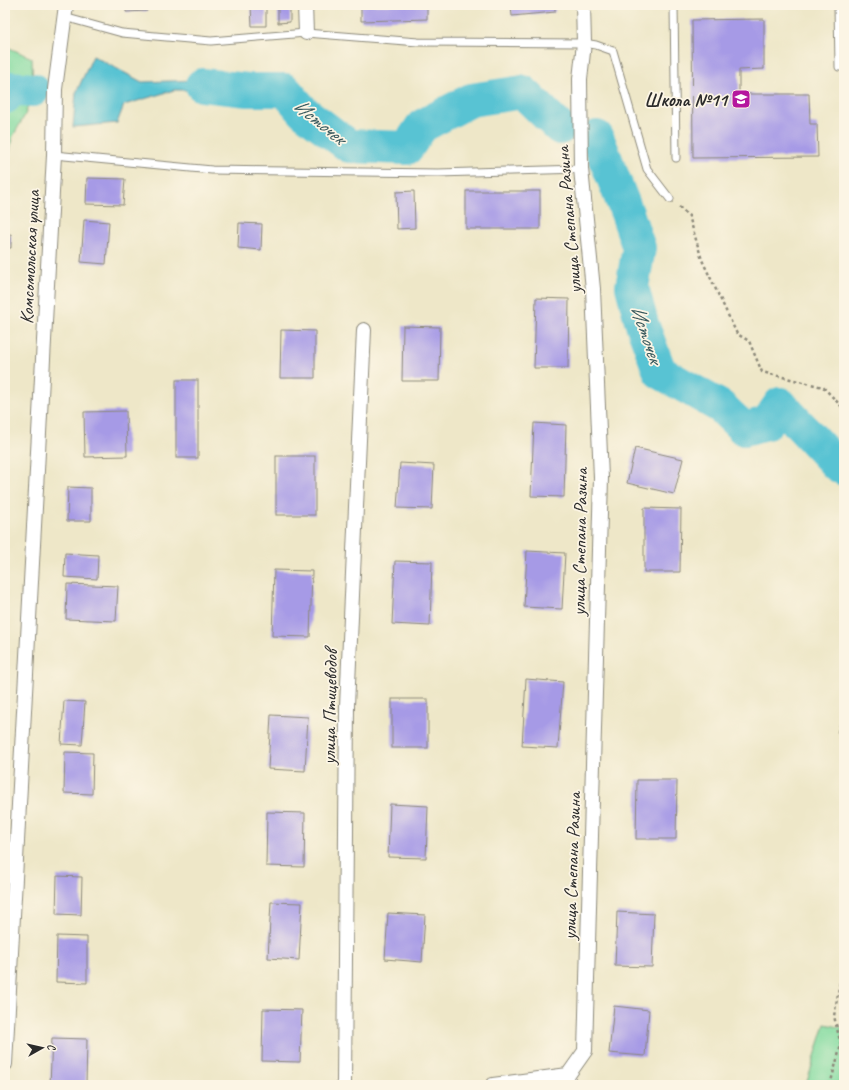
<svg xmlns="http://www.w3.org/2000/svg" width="849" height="1090" font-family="Caveat,sans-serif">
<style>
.green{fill:#83dba0;stroke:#578366}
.water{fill:#58c3d3;stroke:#42777f}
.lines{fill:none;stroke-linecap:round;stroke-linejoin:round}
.river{stroke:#58c3d3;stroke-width:34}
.building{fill:#a69ae6}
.service-casing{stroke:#8c897a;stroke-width:9}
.minor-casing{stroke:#8c897a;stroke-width:16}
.path{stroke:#8c897a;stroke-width:2.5;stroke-dasharray:3 3;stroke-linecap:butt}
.service{stroke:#fff;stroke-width:7}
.minor{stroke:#fff;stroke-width:14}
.labels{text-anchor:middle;stroke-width:3.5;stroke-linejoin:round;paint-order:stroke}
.poi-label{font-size:19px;font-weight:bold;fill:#2b2b2b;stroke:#fcf5e5;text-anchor:end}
.street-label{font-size:19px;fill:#2b2b2b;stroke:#fcf5e5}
.water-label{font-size:20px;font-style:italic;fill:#38595d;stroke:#fcf5e5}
</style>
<rect width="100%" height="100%" fill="#fcf5e5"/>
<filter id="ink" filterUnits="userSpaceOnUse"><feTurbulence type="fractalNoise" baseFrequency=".025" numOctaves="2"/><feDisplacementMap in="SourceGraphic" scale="8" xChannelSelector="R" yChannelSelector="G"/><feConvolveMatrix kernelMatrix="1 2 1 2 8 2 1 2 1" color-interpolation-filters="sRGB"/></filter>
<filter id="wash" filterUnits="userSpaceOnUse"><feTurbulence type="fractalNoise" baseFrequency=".012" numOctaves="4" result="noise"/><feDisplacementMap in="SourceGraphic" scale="16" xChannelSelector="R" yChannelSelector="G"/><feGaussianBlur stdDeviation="0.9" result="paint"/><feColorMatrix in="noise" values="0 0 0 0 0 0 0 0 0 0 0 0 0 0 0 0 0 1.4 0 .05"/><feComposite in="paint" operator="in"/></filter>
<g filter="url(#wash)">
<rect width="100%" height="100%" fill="#eee7c8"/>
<g class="green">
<polygon points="5,46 32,58 33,90 25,115 12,138 8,163 5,175"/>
<polygon points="825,1024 844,1028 844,1085 806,1085"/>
</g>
<polygon class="water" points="93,56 142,82 196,80 248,90 174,90 124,105 117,123 73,127 76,93"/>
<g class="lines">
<g class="river">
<polyline points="202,85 248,90 285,90 304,112 349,146 407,148 422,126 471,100 523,92 560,128"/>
<polyline points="5,97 8,88 33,90"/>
<polyline points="597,137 627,213 639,248 632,287 642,324 660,372 721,407 744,429 767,423 780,404 837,465 844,469"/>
</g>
</g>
<g id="blocks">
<g class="building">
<polygon points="126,5 147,5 147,11 126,12"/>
<polygon points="251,5 266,5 266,26 252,26"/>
<polygon points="278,5 290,5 290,22 278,23"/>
<polygon points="361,5 427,5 427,19 361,21"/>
<polygon points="511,5 555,5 555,12 512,16"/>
<polygon points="764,19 764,69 739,70 739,94 809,94 810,124 817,124 818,157 693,158 692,20"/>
<polygon points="87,178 125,179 123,205 86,204"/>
<polygon points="414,191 415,228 397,229 396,192"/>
<rect x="466" y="191" width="74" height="38"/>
<polygon points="84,220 109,222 106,264 81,262"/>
<polygon points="239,223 262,224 261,250 238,248"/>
<polygon points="11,234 11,248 5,248 5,235"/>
<polygon points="536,298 569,299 568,368 534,368"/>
<polygon points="403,326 440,327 439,381 402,381"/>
<polygon points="281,330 315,331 315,378 280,378"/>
<rect x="176" y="380" width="22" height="78"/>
<polygon points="126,411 127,456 85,457 84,412"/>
<polygon points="534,423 566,425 564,497 531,496"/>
<polygon points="635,448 683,459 674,494 627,483"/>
<rect x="276" y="456" width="39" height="59"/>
<polygon points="400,463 434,465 432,509 397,508"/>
<polygon points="68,487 91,488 91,521 67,521"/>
<polygon points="644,508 681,509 680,572 644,572"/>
<polygon points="527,551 565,553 562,609 524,607"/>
<polygon points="65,553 98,555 97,579 64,577"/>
<polygon points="395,561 432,562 430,626 392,624"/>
<polygon points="274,570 312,571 310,637 272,636"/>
<polygon points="67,584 118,586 116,621 66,619"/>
<polygon points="526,679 563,682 558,748 522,746"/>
<rect x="392" y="699" width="36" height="49"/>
<polygon points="64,701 85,702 82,745 61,744"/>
<polygon points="271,715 308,717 305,771 268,769"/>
<polygon points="65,752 93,753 92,794 64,793"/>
<polygon points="637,780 677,780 676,839 636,839"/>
<polygon points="390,804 428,806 426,858 388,857"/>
<polygon points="267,812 305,813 304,867 266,866"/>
<polygon points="57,876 82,877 81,915 56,914"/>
<polygon points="271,902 302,903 299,960 268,958"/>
<polygon points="617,912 654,914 652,967 615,966"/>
<polygon points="388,913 425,915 422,962 385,959"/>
<polygon points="57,936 87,937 87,983 56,982"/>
<polygon points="614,1006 649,1010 645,1056 609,1053"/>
<polygon points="263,1009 302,1010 300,1062 262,1061"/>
<polygon points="52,1038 87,1039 86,1085 50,1085"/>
</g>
</g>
</g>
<g filter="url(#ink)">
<use href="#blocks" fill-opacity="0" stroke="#8c897a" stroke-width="1"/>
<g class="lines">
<g class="service-casing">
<g id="service">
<polyline points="674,5 676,158"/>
<polyline points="838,5 839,67 844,67"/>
<polyline points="64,17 122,33 211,41 306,33 418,42 584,43 596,45 613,51 647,169 670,199"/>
<polyline points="54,155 212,170 438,173 581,169"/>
</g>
</g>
<g class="minor-casing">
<g id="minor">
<polyline points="305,5 306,33"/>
<polyline points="5,1064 54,155 55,89 66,5"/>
<polyline points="344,1085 347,706 364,330"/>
<polyline points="493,1085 568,1075 585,1051 601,478 593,289 581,169 580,79 584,43 583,5"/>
</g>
</g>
<g class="path">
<polyline points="679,207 689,216 702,260 737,334 749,341 762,372 823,387 844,409"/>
<polyline points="844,712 838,732 844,747"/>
<polyline points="830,1085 841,1045 834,1016 844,960"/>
</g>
<use href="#service" class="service"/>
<use href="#minor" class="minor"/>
</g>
</g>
<defs>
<g id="school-square" transform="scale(1)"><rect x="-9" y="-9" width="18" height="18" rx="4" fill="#b5179e" stroke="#fcf5e5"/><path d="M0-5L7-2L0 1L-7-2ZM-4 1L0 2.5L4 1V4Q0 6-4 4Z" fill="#fff"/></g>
</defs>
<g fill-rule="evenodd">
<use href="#school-square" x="741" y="99"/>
</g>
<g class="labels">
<g class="poi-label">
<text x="727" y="106">Школа №11</text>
</g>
<g class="street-label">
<text transform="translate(568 220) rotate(-95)" y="7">улица Степана Разина</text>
<text transform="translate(29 257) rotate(-87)" y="7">Комсомольская улица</text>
<text transform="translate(579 542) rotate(-89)" y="7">улица Степана Разина</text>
<text transform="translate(329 707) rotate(-89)" y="7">улица Птицеводов</text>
<text transform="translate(571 866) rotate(-88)" y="7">улица Степана Разина</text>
</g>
<g class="water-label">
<text transform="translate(320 121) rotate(39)" y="7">Источек</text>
<text transform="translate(647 334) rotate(71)" y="7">Источек</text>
</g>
</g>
<rect width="849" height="1090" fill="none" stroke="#fcf5e5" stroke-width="20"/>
<g transform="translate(42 1048) rotate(82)" stroke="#fcf5e5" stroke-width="3" paint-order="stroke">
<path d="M0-3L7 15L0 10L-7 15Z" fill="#2b2b2b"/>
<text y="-6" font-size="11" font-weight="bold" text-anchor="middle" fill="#2b2b2b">С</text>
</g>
</svg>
